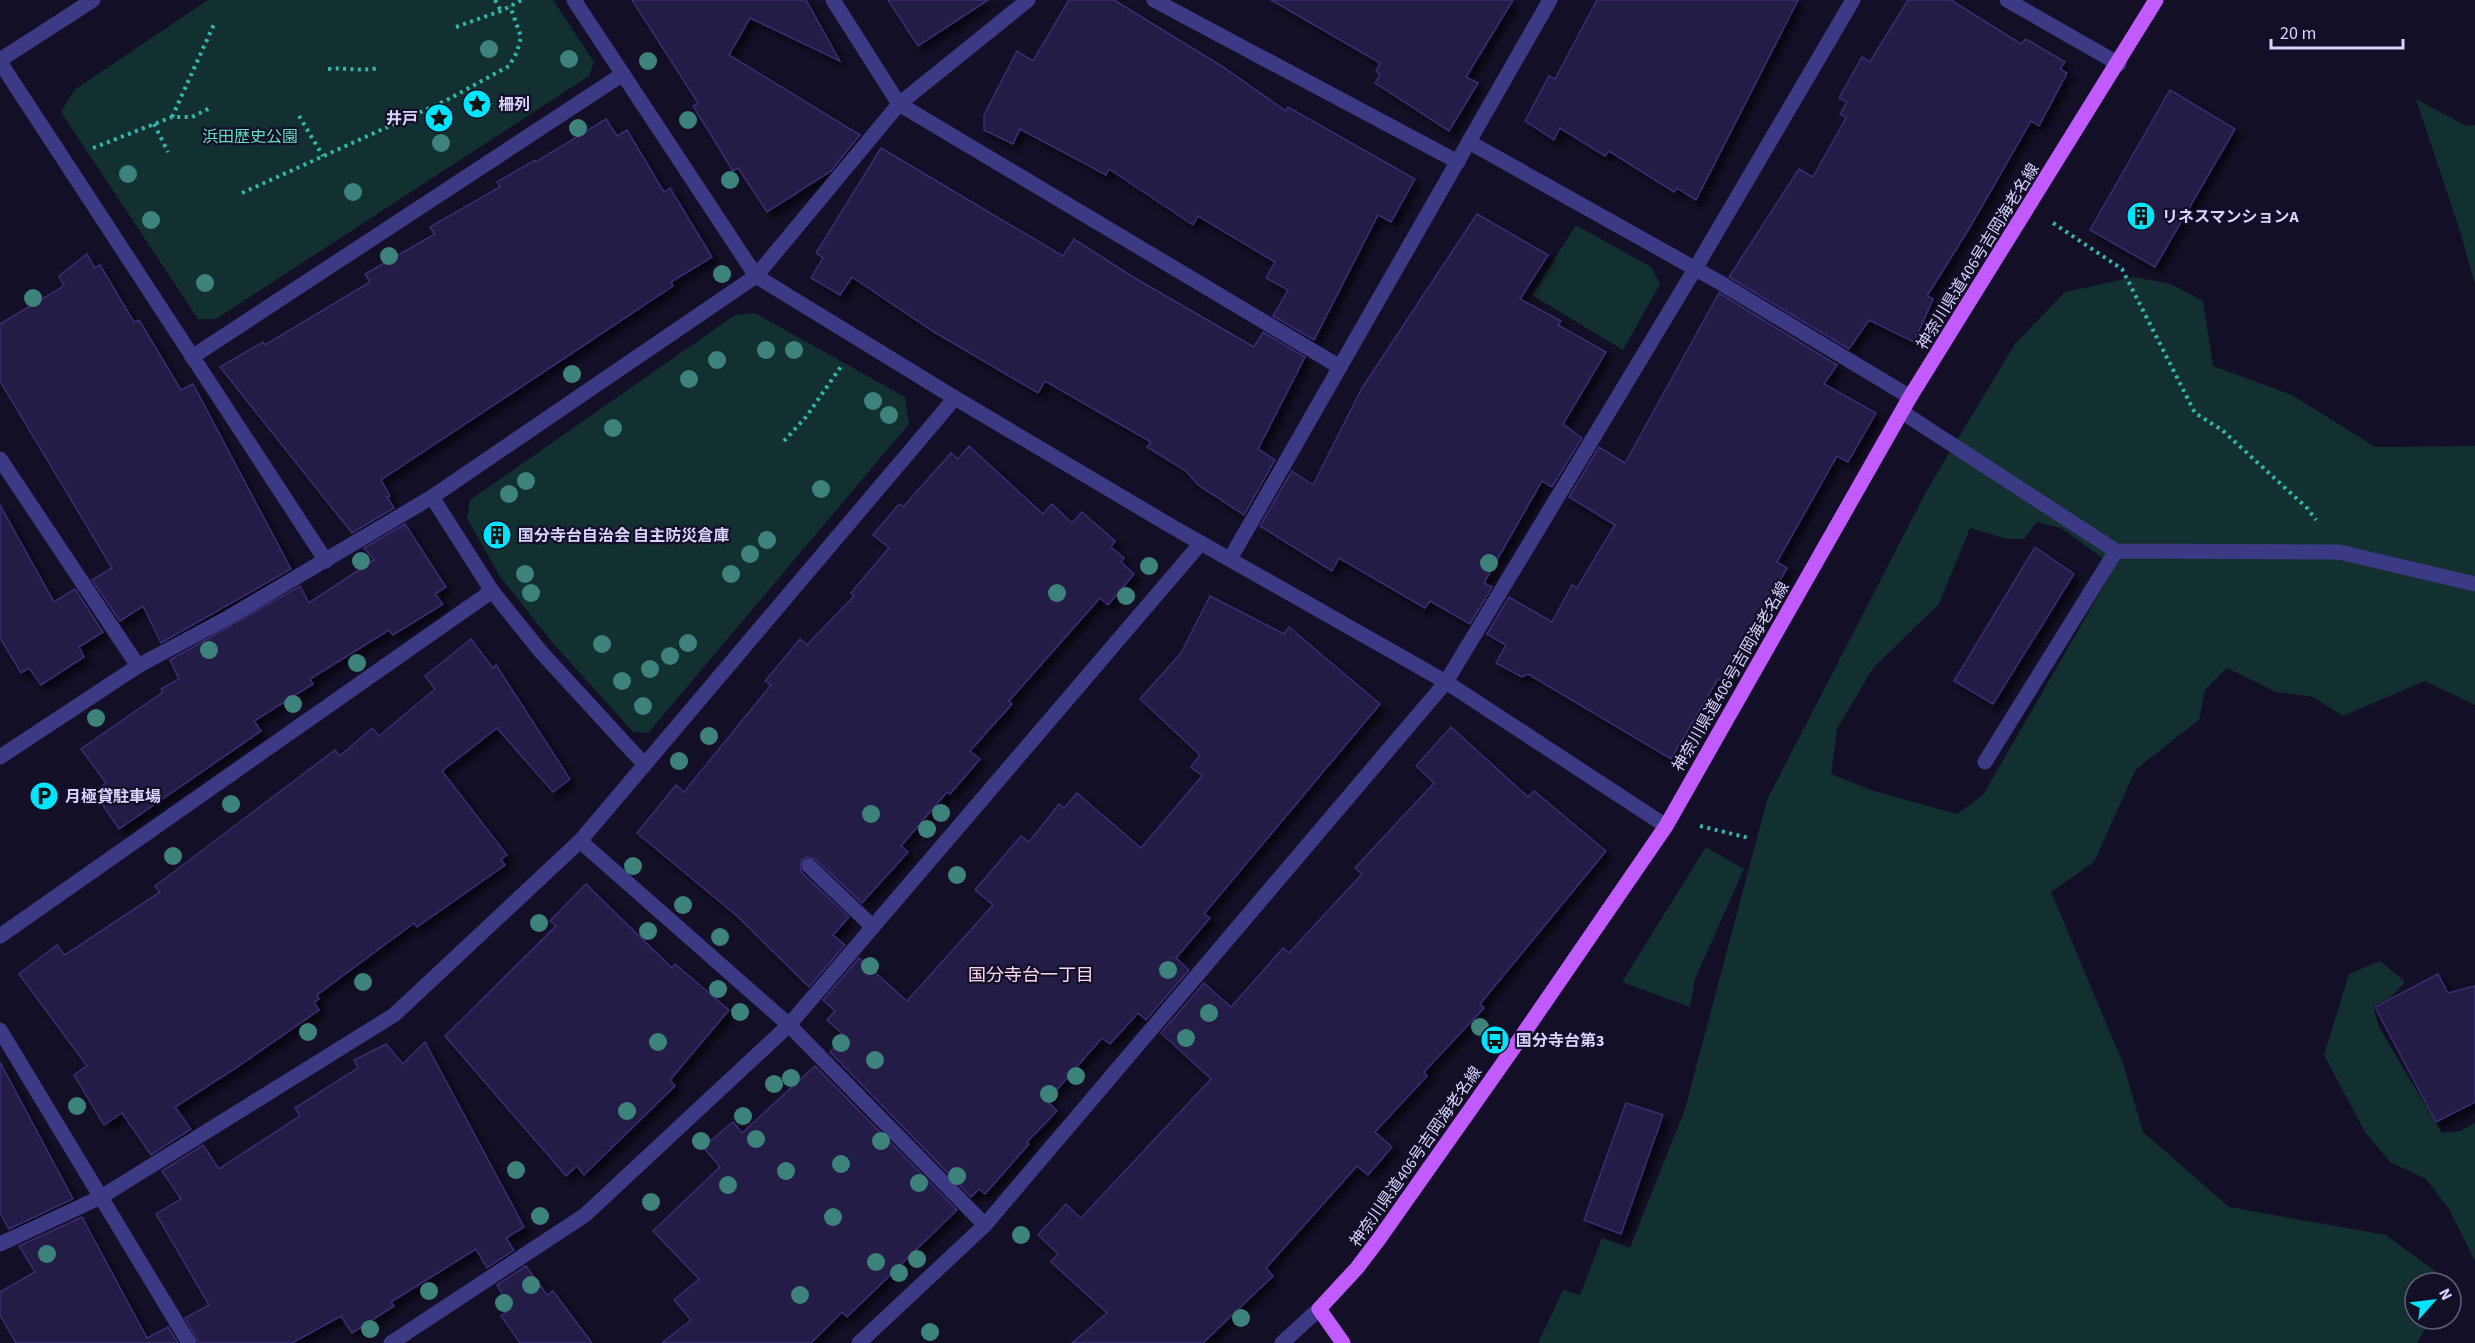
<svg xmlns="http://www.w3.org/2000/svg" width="2475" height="1343" font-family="'Source Sans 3','Noto Sans JP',sans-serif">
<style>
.green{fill:#12302f;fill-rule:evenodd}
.building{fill:#241b47;stroke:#3b2d73;stroke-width:1.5;filter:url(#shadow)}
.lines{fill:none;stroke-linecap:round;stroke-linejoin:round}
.path{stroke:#2fb8b0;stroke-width:4;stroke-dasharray:3 4.5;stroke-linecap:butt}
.minor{stroke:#3d3a85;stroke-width:15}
.major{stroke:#c25bff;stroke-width:15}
.tree{fill:#3d827b}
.labels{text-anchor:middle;stroke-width:4.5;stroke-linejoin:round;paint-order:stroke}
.poi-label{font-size:16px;font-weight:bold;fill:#d9d4ff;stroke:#130f26;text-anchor:start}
.park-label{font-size:16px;fill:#5fe0c0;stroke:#130f26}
.street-label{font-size:16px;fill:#d9d4ff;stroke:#130f26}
.neighbourhood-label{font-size:18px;fill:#ffd6f0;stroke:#130f26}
</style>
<defs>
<filter id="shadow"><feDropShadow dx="5.5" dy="5.5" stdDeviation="3" flood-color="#0009"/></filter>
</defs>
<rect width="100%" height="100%" fill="#130f26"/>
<g class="green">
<polygon points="208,0 553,0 594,62 589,76 216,319 198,319 61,112 74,90"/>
<polygon points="2416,99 2466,126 2475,125 2475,284 2459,228"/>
<polygon points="1576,225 1651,267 1660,284 1623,350 1532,295"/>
<path d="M2134,277L2171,284L2203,301L2213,366L2292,395L2375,447L2475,446V705L2425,681L2343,716L2313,697L2276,692L2227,668L2205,690L2199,720L2136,769L2094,862L2051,892L2123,1063L2143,1132L2229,1207L2386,1235L2443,1277L2441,1283H2415V1319H2430L2429,1322L2417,1343H1538L1563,1290L1580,1295L1602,1238L1630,1248L1685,1109L1767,800L1927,490L2015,344L2065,292ZM2037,522L2061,528L2108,562L2109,577L1983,795L1957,814L1874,791L1831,774L1837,729L1873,668L1939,604L1970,528L2007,539H2024Z"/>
<polygon points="755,313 905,397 909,424 648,733 633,732 552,642 499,575 467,518 470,500 735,315"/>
<polygon points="1706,847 1744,869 1695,979 1690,1007 1622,982"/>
<polygon points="2380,961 2405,982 2390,998 2373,1006 2379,1027 2442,1133 2460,1131 2475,1123 2475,1261 2449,1209 2426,1179 2390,1162 2365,1132 2324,1055 2349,974"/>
</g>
<g class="building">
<polygon points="632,0 806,0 840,61 750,18 729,55 860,135 831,171 767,212 738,168 733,171 693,106 698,103"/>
<polygon points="888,0 988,0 918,46"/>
<polygon points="1069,0 1114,0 1223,67 1286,111 1288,107 1415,179 1391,222 1378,215 1314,340 1273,316 1288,290 1266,278 1275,262 1198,216 1193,225 1109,169 1106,175 1020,129 1013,144 984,130 984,115 1017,51 1033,61"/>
<polygon points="1271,0 1513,0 1466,77 1478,83 1449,131 1375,83 1380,74 1376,71 1380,63"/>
<polygon points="1597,0 1798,0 1696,200 1677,188 1674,192 1609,151 1605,156 1560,128 1554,140 1525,121 1549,76 1555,79"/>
<polygon points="1908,0 1951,0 2021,44 2026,39 2065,62 2060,69 2067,73 2039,126 2031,121 1970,227 1927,296 1933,299 1914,342 1869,320 1849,349 1729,277 1799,169 1813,177 1846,118 1840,114 1847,102 1839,98 1862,57 1870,62"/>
<polygon points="2170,90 2235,129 2155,267 2090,230"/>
<polygon points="606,119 617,136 627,130 664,192 670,188 712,257 671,282 673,286 381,480 390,496 387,497 394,508 352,533 220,367 263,342 265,345 370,282 365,274 435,234 430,227 500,187 497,182 535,160 536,162"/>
<polygon points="881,148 1063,256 1074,239 1133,277 1254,347 1263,332 1305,357 1258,449 1275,460 1244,515 1198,485 1186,471 1147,447 1151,442 1045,381 1038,393 934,332 852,277 840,295 811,278 823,258 816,253"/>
<polygon points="1477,214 1548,255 1520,299 1561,321 1558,325 1606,352 1563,424 1582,438 1552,487 1542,481 1484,583 1492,587 1470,624 1430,601 1425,608 1339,558 1332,571 1260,526 1292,471 1313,485 1362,388"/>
<polygon points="87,254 95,268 100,265 134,322 139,320 181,390 193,384 291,569 161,643 143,606 120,621 92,580 112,568 0,381 0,324 64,286 59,276"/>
<polygon points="1719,293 1837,365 1824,384 1876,413 1848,462 1837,456 1777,562 1787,568 1723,682 1718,679 1671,759 1528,674 1522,677 1496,663 1506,645 1487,634 1509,597 1552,622 1572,585 1577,588 1615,525 1569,497 1599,447 1625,463"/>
<polygon points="969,446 1043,514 1052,504 1072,523 1082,512 1115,541 1111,547 1124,558 1121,562 1134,574 1108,605 1100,598 1009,701 1012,704 970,751 980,759 950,794 947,792 901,846 908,852 862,903 815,859 807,857 802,860 800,868 802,873 849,917 833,935 845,945 809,987 737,916 637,833 676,785 684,792 771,685 765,681 800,639 807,645 854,596 851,593 889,548 873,535 899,504 903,507 951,453 958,459"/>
<polygon points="0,505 54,602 75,589 103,632 79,647 84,657 41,685 29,668 21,673 0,638"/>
<polygon points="405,524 446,587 435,594 443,604 393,635 389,630 310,679 313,684 254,721 261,731 119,829 94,792 106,783 81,749 163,692 161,689 179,679 170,660 300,586 309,603 374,560 364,548"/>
<polygon points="2035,547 2074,574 1993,704 1954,681"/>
<polygon points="1210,596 1284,634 1289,627 1380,704 1204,914 1210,918 1176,958 1189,970 1146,1020 1138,1013 1110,1044 1102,1038 1047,1101 1057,1111 1027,1142 1029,1144 985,1194 979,1189 971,1197 830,1052 846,1037 827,1020 835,1011 823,1000 859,958 907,1001 993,905 975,890 1021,836 1029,842 1059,804 1064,808 1077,793 1141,848 1202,776 1191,767 1200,755 1140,699 1181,653"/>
<polygon points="471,639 493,668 496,665 570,779 553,792 497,728 442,771 507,855 501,859 505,865 417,927 414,923 317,995 319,999 314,1002 319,1010 233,1070 175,1107 191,1129 151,1155 122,1113 104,1125 74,1075 87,1066 19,974 57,945 65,955 160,892 155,886 335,750 340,756 372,728 379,736 435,689 425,676"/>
<polygon points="1451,727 1528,797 1534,791 1606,851 1480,1004 1484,1008 1424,1072 1427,1076 1375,1132 1392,1147 1368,1175 1357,1166 1266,1268 1273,1276 1203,1343 1072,1343 1107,1313 1051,1262 1058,1254 1038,1235 1066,1204 1081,1218 1211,1079 1161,1033 1204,983 1231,1007 1283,948 1289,953 1362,874 1355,868 1434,783 1416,766"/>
<polygon points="586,884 672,968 675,964 729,1010 670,1080 675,1086 584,1175 577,1166 566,1176 445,1036 556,926 550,921"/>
<polygon points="2438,974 2448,993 2475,986 2475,1102 2436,1122 2375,1007"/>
<polygon points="425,1042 524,1227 506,1238 514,1250 487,1268 476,1249 391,1302 394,1306 352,1333 341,1316 292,1343 199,1343 185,1318 209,1305 156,1214 181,1199 162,1171 203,1145 219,1169 300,1116 295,1108 358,1068 354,1060 386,1044 403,1064"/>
<polygon points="0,1062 73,1199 9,1229 0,1213"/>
<polygon points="815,1066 957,1210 847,1317 842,1312 811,1343 662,1343 691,1320 674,1300 699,1279 653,1231 720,1167 703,1147 733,1122 742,1133"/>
<polygon points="1626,1103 1663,1115 1621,1234 1584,1220"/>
<polygon points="82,1217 147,1338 168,1327 178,1343 16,1343 0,1315 0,1292 35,1272 19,1246"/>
<polygon points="526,1266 547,1295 553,1291 592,1343 520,1343 501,1316 511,1308 497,1285"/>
</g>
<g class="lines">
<g class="path">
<polyline points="495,0 501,11"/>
<polyline points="456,27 501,11 522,0"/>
<path d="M328,69C347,67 358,72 378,68"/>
<polyline points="299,116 323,156"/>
<polyline points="172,117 215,22"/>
<polyline points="154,124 168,152"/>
<polyline points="93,148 172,117 192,117 210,108"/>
<polyline points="242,193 447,100 509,66 517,52 521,37 510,6"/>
<polyline points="2053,223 2122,269 2195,413 2222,430 2307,508 2316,520"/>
<polyline points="784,441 806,417 842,365"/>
<polyline points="1700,826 1749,838"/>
</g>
<g class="minor">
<polyline points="574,0 756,276 955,398 1171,526 1446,682 1666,826"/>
<polyline points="833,0 899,104 1340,367"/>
<polyline points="1154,0 1458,162"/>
<polyline points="2007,0 2119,64"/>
<polyline points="0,60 93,0"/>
<polyline points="0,62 326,561"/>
<polyline points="1469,142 1719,282 1910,397"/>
<polyline points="192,357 623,74"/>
<polyline points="1902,412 2116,551 2339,552 2475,584"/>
<polyline points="0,459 138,666"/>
<polyline points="432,497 492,591 541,652 643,763"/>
<polyline points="1230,559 1550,0"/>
<polyline points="0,757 138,666 229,617 432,497 756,276 899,104 1028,0"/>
<polyline points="1985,762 2116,551"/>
<polyline points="580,841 789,1025 985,1225"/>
<polyline points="809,866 873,927"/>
<polyline points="0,936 492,591"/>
<polyline points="0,1030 189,1343"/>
<polyline points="0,1244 101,1197 394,1015 580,841 955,398"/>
<polyline points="391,1343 585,1215 789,1025 1201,543"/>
<polyline points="859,1343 985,1225 1446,682 1695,269 1853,0"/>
<polyline points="1282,1343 1319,1309"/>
</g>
<polyline class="major" points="1343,1343 1319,1309 1357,1268 1379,1239 1508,1056 1666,826 1910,397 2156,0"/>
</g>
<g class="tree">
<circle cx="489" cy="49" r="9"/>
<circle cx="569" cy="59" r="9"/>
<circle cx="648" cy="61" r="9"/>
<circle cx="688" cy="120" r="9"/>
<circle cx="578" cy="128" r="9"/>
<circle cx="441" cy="143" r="9"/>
<circle cx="128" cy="174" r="9"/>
<circle cx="730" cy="180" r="9"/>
<circle cx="353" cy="192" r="9"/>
<circle cx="151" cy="220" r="9"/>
<circle cx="389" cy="256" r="9"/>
<circle cx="722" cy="274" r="9"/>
<circle cx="205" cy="283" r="9"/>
<circle cx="33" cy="298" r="9"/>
<circle cx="766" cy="350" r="9"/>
<circle cx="794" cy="350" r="9"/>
<circle cx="717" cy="360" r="9"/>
<circle cx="572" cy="374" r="9"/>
<circle cx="689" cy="379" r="9"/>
<circle cx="873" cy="401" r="9"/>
<circle cx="889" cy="415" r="9"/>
<circle cx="613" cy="428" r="9"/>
<circle cx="526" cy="481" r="9"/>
<circle cx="821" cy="489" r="9"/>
<circle cx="509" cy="494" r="9"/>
<circle cx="767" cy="540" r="9"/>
<circle cx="750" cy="554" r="9"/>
<circle cx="361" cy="561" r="9"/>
<circle cx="1489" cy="563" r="9"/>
<circle cx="1149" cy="566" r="9"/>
<circle cx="525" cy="574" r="9"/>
<circle cx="731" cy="574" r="9"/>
<circle cx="531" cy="593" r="9"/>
<circle cx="1057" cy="593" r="9"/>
<circle cx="1126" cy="596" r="9"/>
<circle cx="688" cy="643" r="9"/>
<circle cx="602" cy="644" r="9"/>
<circle cx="209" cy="650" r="9"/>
<circle cx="670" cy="656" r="9"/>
<circle cx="357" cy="663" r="9"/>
<circle cx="650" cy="669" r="9"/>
<circle cx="622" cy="681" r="9"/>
<circle cx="293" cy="704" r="9"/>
<circle cx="643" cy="706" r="9"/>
<circle cx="96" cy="718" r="9"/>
<circle cx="709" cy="736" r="9"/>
<circle cx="679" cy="761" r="9"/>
<circle cx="231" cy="804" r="9"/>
<circle cx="941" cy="813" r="9"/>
<circle cx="871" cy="814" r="9"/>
<circle cx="927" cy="829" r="9"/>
<circle cx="173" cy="856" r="9"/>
<circle cx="633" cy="866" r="9"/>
<circle cx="957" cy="875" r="9"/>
<circle cx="683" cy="905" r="9"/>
<circle cx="539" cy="923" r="9"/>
<circle cx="648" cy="931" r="9"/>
<circle cx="720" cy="937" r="9"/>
<circle cx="870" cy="966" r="9"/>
<circle cx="1168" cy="970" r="9"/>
<circle cx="363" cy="982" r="9"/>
<circle cx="718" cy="989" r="9"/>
<circle cx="740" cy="1012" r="9"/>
<circle cx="1209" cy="1013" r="9"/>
<circle cx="1480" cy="1027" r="9"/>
<circle cx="308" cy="1032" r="9"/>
<circle cx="1186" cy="1038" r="9"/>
<circle cx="658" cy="1042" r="9"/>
<circle cx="841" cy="1043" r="9"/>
<circle cx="875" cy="1060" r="9"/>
<circle cx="1076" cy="1076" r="9"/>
<circle cx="791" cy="1078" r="9"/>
<circle cx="774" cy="1084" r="9"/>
<circle cx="1049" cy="1094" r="9"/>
<circle cx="77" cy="1106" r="9"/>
<circle cx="627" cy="1111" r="9"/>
<circle cx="743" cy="1116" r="9"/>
<circle cx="756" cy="1139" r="9"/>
<circle cx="701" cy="1141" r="9"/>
<circle cx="881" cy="1141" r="9"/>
<circle cx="841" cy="1164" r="9"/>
<circle cx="516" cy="1170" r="9"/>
<circle cx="786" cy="1171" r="9"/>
<circle cx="957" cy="1176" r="9"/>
<circle cx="919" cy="1183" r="9"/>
<circle cx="728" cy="1185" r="9"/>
<circle cx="651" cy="1202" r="9"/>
<circle cx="540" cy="1216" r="9"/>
<circle cx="833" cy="1217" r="9"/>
<circle cx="1021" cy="1235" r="9"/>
<circle cx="47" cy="1254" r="9"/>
<circle cx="917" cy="1259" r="9"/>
<circle cx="876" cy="1262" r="9"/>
<circle cx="899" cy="1273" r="9"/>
<circle cx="531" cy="1285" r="9"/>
<circle cx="429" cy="1291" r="9"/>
<circle cx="800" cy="1295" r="9"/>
<circle cx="504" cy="1303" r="9"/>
<circle cx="1241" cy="1318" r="9"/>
<circle cx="370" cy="1329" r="9"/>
<circle cx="930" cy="1332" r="9"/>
</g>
<defs>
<g id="sight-disc" transform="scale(1.5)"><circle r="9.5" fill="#00e5ff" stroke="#130f26"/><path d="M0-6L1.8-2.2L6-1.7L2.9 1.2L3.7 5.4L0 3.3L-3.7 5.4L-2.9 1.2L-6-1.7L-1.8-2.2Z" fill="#111"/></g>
<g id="building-disc" transform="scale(1.5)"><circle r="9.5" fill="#00e5ff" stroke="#130f26"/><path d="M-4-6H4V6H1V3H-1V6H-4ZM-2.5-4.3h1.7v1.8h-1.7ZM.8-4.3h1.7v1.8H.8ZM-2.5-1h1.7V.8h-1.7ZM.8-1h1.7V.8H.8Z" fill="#111"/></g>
<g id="parking-disc" transform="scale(1.5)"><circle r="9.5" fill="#00e5ff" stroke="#130f26"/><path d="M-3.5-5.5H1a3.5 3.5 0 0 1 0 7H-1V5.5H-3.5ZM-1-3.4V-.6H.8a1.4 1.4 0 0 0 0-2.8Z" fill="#111"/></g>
<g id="bus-disc" transform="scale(1.5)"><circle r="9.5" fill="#00e5ff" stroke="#130f26"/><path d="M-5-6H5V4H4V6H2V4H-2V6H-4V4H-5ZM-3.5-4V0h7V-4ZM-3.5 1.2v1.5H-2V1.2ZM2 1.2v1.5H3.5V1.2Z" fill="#111"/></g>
</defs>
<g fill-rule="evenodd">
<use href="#sight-disc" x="477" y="104"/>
<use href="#sight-disc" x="439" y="118"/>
<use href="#building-disc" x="2141" y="216"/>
<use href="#building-disc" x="497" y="535"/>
<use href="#parking-disc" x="44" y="796"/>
<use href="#bus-disc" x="1495" y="1040"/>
</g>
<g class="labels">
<g class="poi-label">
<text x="498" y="110">柵列</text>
<text x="418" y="124" text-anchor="end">井戸</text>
<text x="2162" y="222">リネスマンションA</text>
<text x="518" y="541">国分寺台自治会 自主防災倉庫</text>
<text x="65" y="802">月極貸駐車場</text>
<text x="1516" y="1046">国分寺台第3</text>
</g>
<g class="park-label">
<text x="250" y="142">浜田歴史公園</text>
</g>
<g class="street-label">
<text transform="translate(1977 256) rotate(-58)" y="6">神奈川県道406号吉岡海老名線</text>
<text transform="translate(1730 676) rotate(-60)" y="6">神奈川県道406号吉岡海老名線</text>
<text transform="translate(1415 1156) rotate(-55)" y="6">神奈川県道406号吉岡海老名線</text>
</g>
<g class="neighbourhood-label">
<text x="1031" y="981">国分寺台一丁目</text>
</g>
</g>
<g transform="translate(2433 1301) rotate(62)"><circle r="28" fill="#130f26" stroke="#625e7d" stroke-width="1.5"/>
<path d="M0-4.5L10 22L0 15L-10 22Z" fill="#00e5ff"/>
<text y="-9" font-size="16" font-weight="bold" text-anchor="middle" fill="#d9d4ff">N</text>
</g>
<path d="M2271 39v9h132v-9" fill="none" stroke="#d9d4ff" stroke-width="3"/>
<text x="2280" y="39" font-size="18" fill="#d9d4ff" stroke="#130f26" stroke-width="4.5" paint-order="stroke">20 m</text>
</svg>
